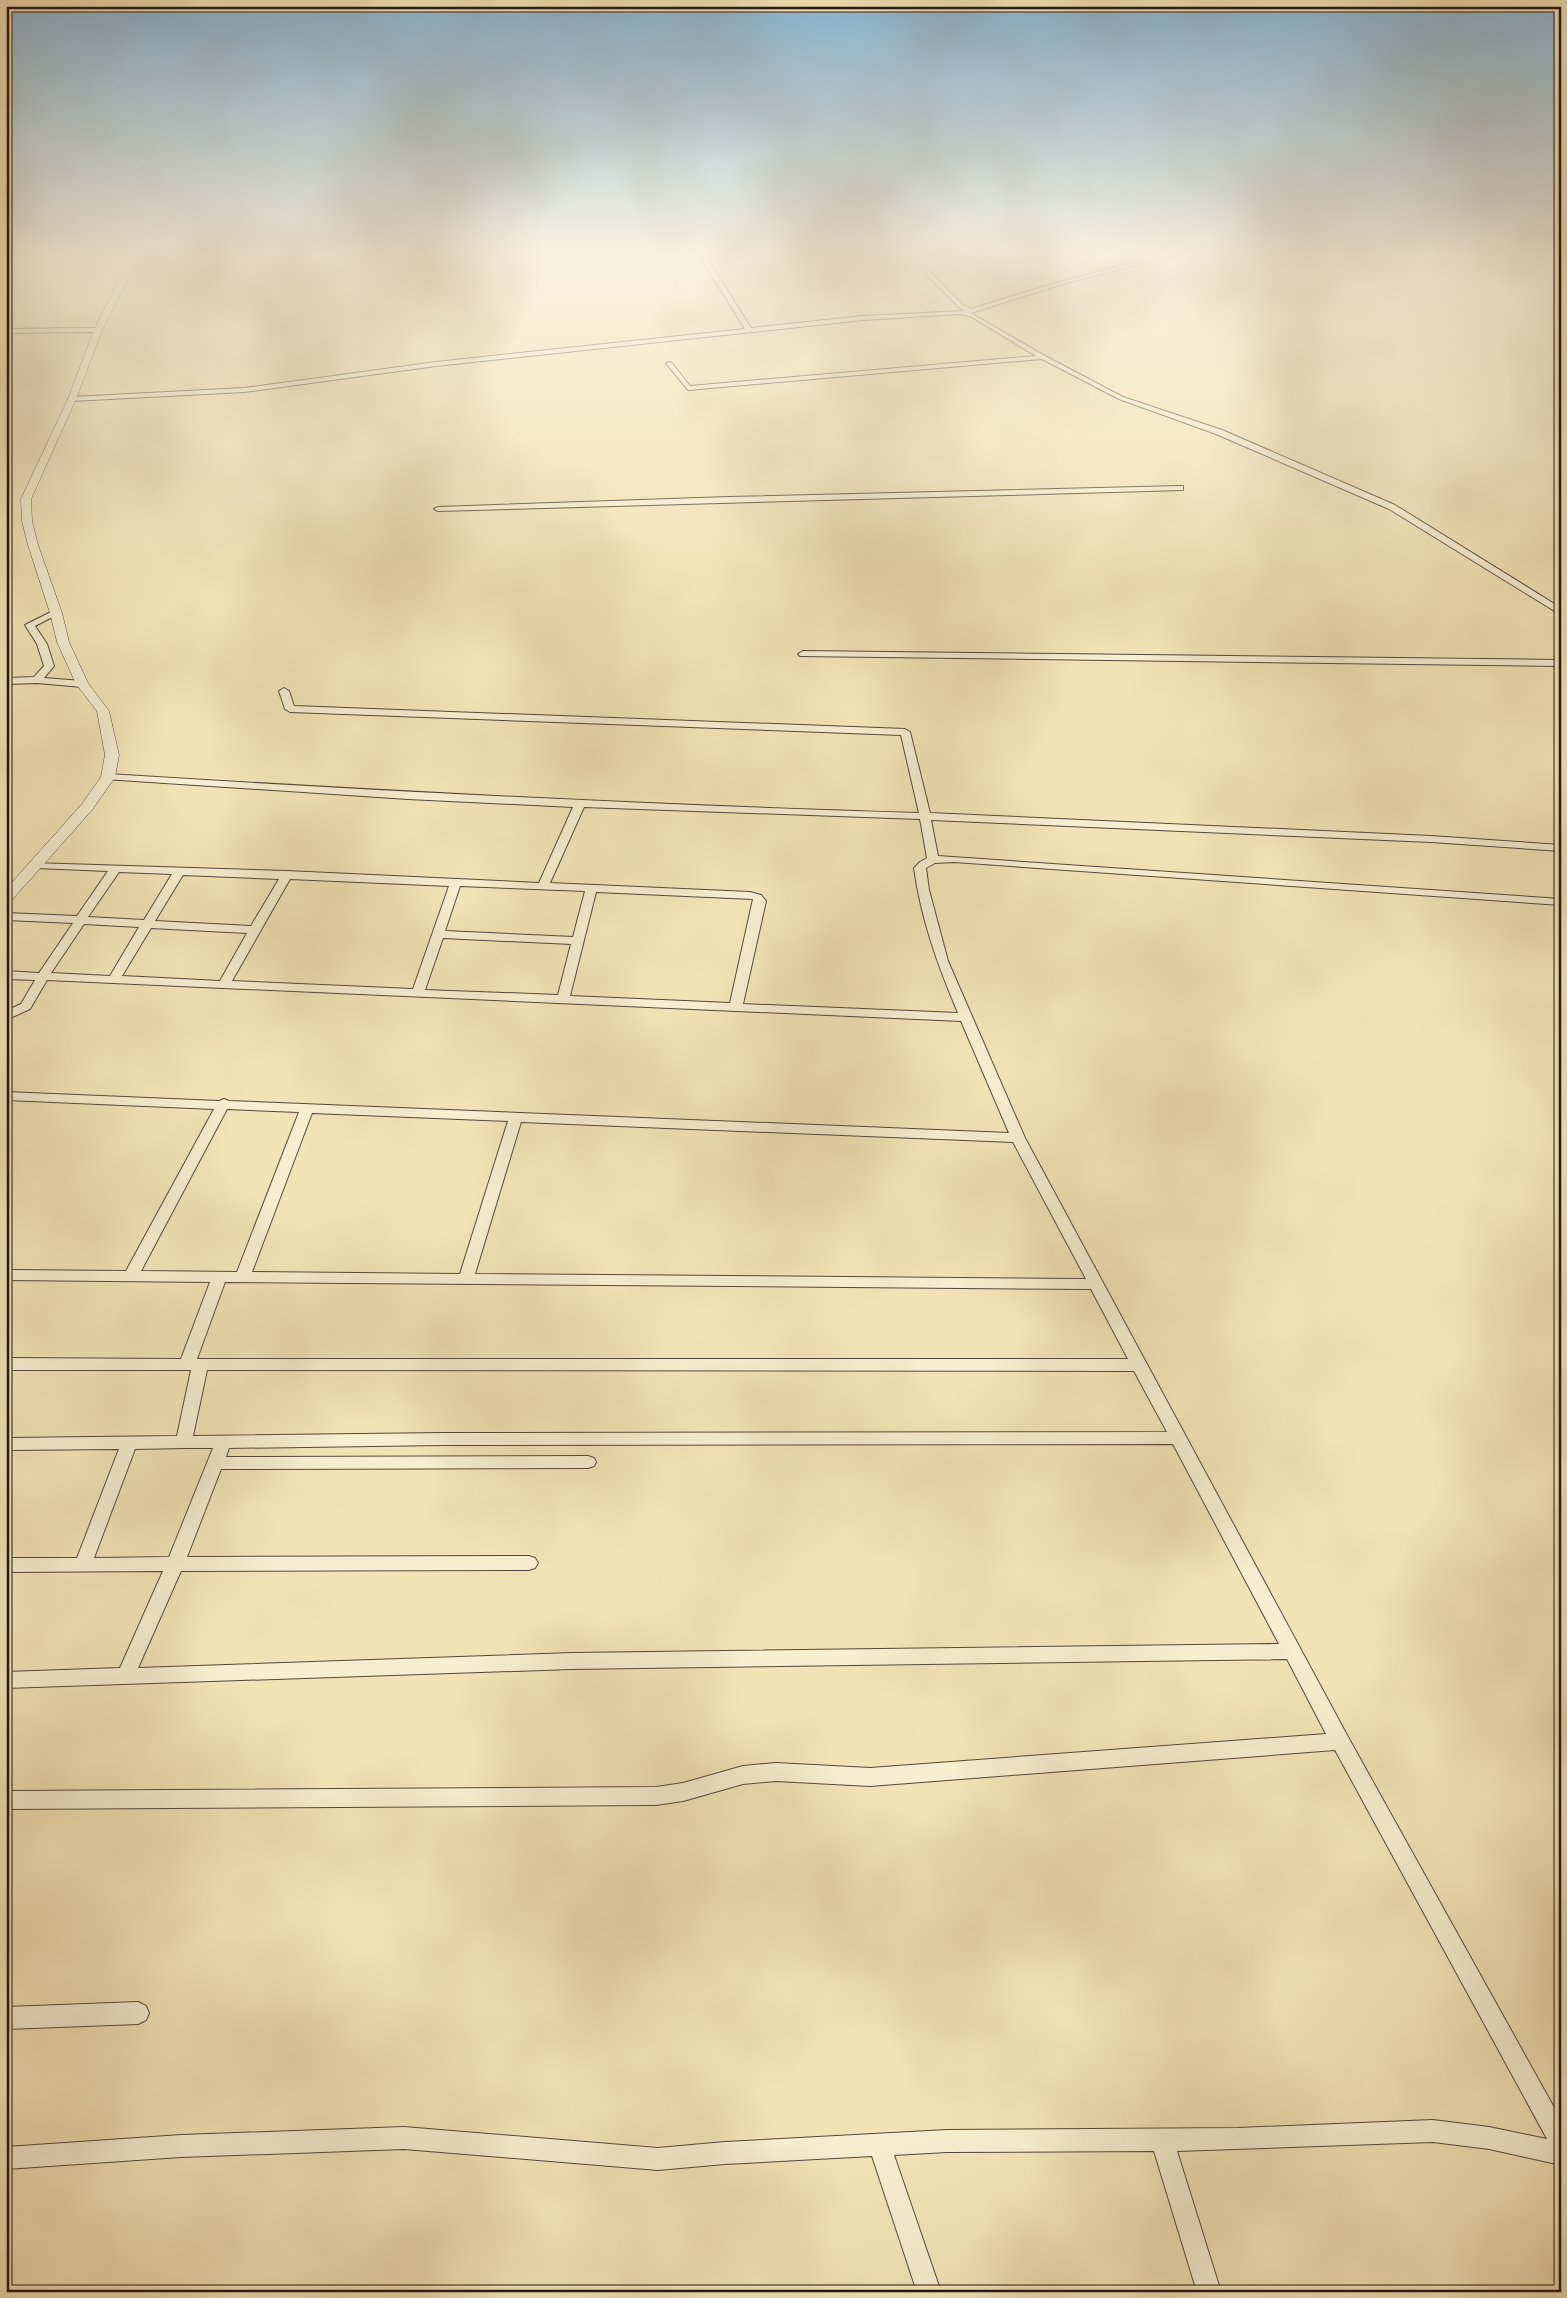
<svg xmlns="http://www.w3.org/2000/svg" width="1567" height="2298" font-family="Vollkorn,serif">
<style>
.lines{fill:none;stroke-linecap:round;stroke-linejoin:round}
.minor-casing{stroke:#56493b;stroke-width:2}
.tertiary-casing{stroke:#56493b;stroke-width:1}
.minor{fill:#f7edd0;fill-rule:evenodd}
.tertiary{fill:#f7edd0;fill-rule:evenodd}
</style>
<rect width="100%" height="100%" fill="#f2e3b7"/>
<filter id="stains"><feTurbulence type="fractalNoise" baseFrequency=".004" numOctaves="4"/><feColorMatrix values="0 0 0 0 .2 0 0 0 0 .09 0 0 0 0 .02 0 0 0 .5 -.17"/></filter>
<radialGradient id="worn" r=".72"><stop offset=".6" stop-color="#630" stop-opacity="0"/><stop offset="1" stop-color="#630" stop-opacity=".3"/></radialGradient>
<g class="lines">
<g class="minor-casing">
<g id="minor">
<polygon points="699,255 705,255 751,328 863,316 965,311 959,307 907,255 913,255 963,305 971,309 1052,284 1149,258 1181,255 1151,261 1056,286 971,313 1045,356 1123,397 1222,430 1395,505 1561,608 1561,615 1389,509 1216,434 1119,399 1042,359 688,390 666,363 671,362 690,386 1036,356 970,316 959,314 863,320 436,366 244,392 72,401 68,399 72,397 244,388 436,362 745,329"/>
<polygon points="6,329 98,328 101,330 98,332 6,333"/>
<polygon points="1180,486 1183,486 1183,490 438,511 434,509 438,507 729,497"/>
<polygon points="53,611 60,613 35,626 47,644 54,666 44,678 82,681 87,684 82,687 37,683 6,684 6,678 34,677 44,666 37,644 25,625"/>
<polygon points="803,651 1561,660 1561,666 800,656 798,654"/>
<path d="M284,688L289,691L294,706L905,729L910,732L930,813L1431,836L1561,845V851L1431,842L931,820L938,856L1561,899V905L954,862L935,863L926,868L929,890L948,961L1025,1138L1347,1735L1561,2120V2165L1489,2149L1433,2142L1177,2151L1221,2292H1197L1154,2151L947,2152L894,2155L941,2292H917L872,2156L725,2164L658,2170L404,2149L181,2157L6,2169V2147L181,2135L404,2127L658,2148L725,2142L947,2130L1238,2128L1433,2120L1489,2127L1547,2139L1335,1750L870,1786L776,1781L743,1784L683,1801L656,1805L6,1809V1791L656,1787L683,1783L743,1766L776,1763L870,1768L1326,1734L1287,1659L572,1669L6,1688V1672L120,1668L163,1571L6,1572V1558H77L119,1449L6,1450V1438L177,1436L191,1370H6V1358L181,1359L210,1282L6,1280V1270L126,1271L214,1109L6,1100V1092L219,1101L224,1099L229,1101L1009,1133L961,1021L47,980L30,1009L6,1020V1011L21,1004L35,980L6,979V971L39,973L73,923L6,920V913L77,916L108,871L36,868L30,865L32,863L287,871L539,883L573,807L408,799L104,779L103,777L108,774C378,791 648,805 919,813L901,735L290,712L285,709L279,691ZM584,807L920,819L927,858L920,862L914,868C921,919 938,966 958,1013L743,1004L766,901L761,895L750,892L550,883ZM119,872L172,874L144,920L88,917ZM183,875L279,879L251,926L155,921ZM290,879L449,886L413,989L232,981ZM460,886L585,891L573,937L445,931ZM596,892L753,899L730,1003L570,996ZM84,924L139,927L110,976L51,973ZM151,928L247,933L220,981L122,976ZM443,938L571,944L558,995L425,990ZM227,1109L299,1112L237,1272L141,1271ZM312,1113L508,1121L460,1274L252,1272ZM521,1122L1013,1142L1086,1279L475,1274ZM225,1282L1091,1289L1128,1359H197ZM207,1370L1134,1371L1167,1432L443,1433L193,1436ZM1173,1444L1279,1644L572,1653L138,1668L181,1571L529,1570L535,1568L538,1563L535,1558L529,1556L187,1557L221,1469L588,1468L594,1466L596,1462L594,1458L588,1456L226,1457L229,1448L443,1445ZM184,1448H213L169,1557L94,1558L135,1449Z"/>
<polygon points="138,2002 146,2006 149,2013 146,2020 138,2024 6,2029 6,2007"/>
</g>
</g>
<g class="tertiary-casing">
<polygon id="tertiary" points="132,255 140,255 102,330 76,399 31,499 32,521 38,545 62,613 69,642 88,683 109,711 119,755 115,777 92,810 11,901 6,902 6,889 82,804 101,777 105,755 97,711 76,684 57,642 50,613 28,545 22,521 21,499 68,399 94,330"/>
</g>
<use href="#minor" class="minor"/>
<use href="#tertiary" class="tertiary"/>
</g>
<linearGradient id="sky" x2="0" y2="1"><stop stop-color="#8ab7d5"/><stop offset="0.44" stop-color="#f9f2df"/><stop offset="1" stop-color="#f9f2df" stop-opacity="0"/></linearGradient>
<rect width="1567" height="577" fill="url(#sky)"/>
<rect width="1567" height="2298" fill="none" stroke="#f2e3b7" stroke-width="25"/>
<rect x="8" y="8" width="1552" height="2283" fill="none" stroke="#221612" stroke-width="2.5"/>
<rect x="12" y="12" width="1542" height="2273" fill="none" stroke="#221612"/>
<rect width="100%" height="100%" filter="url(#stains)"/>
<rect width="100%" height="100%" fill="url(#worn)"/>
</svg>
